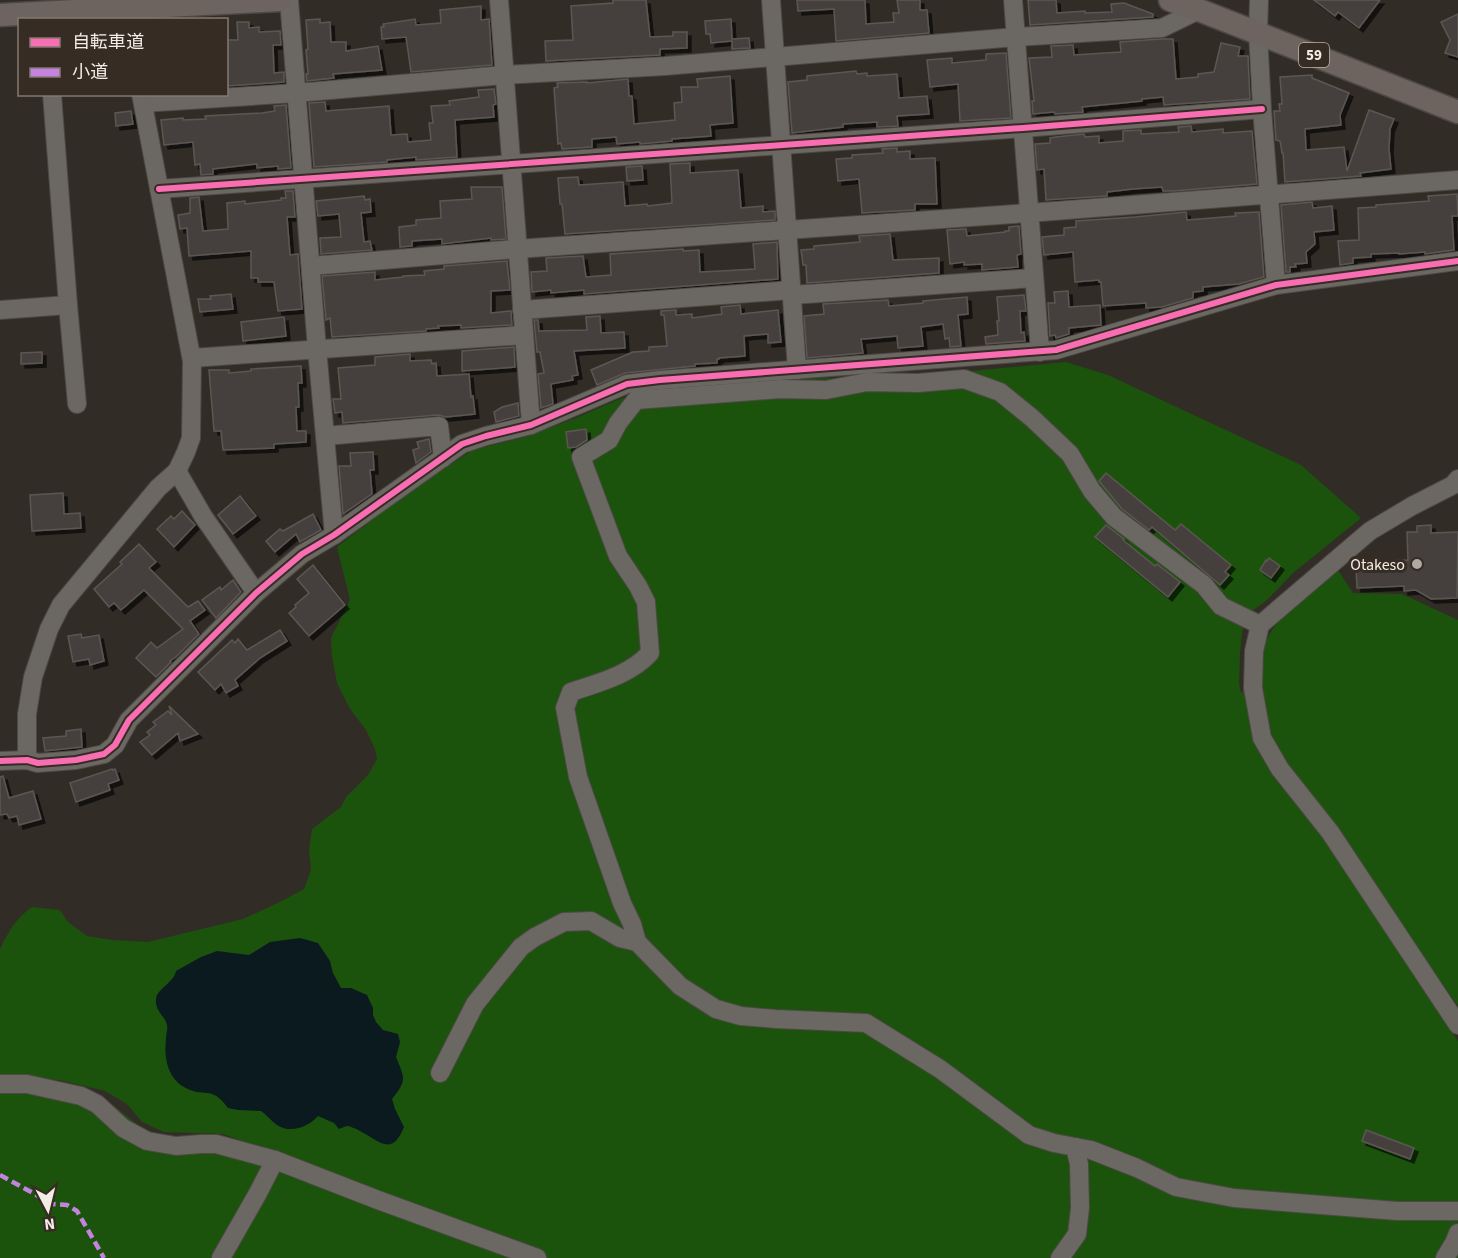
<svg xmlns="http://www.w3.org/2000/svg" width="1458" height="1258" font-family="'Source Sans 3','Noto Sans JP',sans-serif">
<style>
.green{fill:#1b530c}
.water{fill:#0a1a1e}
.building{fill:#45413d;stroke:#5c5752;stroke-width:1.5;filter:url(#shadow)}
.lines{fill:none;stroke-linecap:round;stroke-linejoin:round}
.minor-casing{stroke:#4d4844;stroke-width:20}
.major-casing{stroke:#4d4844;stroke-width:25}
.minor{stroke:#6b6762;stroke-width:18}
.major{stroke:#6e645f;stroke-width:22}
.quiet{stroke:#c483df;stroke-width:4.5;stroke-dasharray:9 4.5;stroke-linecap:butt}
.cycleway-casing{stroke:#362c23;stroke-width:10}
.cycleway{stroke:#f96db3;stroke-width:6}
.poi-dot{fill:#afa9a3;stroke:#362c23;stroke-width:2}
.labels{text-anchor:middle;stroke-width:6;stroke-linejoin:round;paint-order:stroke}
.shield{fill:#362c23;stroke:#bab3ac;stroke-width:1.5}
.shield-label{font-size:15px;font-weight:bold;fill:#f3ede6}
.poi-label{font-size:16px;fill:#f3ede6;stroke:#362c23;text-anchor:end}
</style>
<defs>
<filter id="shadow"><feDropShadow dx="4" dy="4" stdDeviation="0" flood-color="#0009"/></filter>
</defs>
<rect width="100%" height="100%" fill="#322c27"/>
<path class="green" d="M1066,362L1108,375L1301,465L1361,518L1293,573L1267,600L1252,611L1242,631L1240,653L1239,684L1241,693L1260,681C1260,672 1260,661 1262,652C1268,622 1314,588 1336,567L1353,593L1402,594L1458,620V1006L1442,983L1431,972L1415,975L1458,1041V1258H0V1076L57,1085L103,1097L138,1125L168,1140L297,1161L223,1134L164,1132L142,1122L127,1104L105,1091L59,1080L0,1075V949C8,932 16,918 32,907L60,910L68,922L87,936L112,940L148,942L243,919L282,901L304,889L311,870L309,850L312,829L341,807L346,797L368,775L377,759L375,749L366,730L350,709L337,683L332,656L331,638L350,600L337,547L409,492L473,450L529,436L576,418L620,399L636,394L692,387L806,379L938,374Z"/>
<path class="water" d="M300,938L318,943L330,961L333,973L341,988H351L367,995L373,1008V1015L376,1022L383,1030L398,1034L400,1042L396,1057C405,1079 407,1080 392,1099L395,1109L404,1127C391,1159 378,1139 358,1130C357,1129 349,1126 348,1126C345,1126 342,1128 339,1129L334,1123L318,1116C308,1127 291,1134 277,1125C271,1121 267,1115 261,1111L238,1110L228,1108C211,1084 204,1099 184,1087C167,1077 164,1057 166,1039C166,1034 168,1029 167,1025C165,1016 155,1011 156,1000C156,989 174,983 176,971L201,957L217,951L249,955L270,942Z"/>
<g class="building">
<polygon points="613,0 646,0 650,37 673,36 673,32 687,32 687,48 660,49 660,55 546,61 545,41 573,40 571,6 613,3"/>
<polygon points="797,0 865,0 866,24 894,22 893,13 899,13 897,0 920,0 920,10 927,10 929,33 836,41 834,9 798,11"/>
<polygon points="1028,0 1056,0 1057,13 1085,11 1085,13 1112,12 1111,4 1124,3 1153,14 1153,17 1030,25"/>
<polygon points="1314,0 1380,0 1359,28 1338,12 1335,16"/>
<polygon points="481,6 481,20 489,19 492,65 411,72 406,37 382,39 381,27 384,27 383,24 415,19 416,25 441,23 440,10"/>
<polygon points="1458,14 1458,57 1445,53 1450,40 1441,22"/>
<polygon points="320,19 320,23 330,22 331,42 346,42 346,51 378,46 382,70 333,74 334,78 307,81 306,74 308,74 306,50 308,49 306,20"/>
<polygon points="731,19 732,39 749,38 750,48 732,49 732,41 711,43 710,34 706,34 705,21"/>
<polygon points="237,22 249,22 249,28 259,27 259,32 280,31 281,45 273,45 274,73 284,72 284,82 226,86 226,40 238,40"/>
<polygon points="1160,39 1173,39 1176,79 1198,77 1198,74 1214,72 1221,43 1240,47 1238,56 1248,56 1250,99 1164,105 1163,97 1142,99 1142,101 1082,107 1083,112 1055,114 1054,112 1033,114 1032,101 1034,101 1029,58 1052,57 1051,46 1073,45 1074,55 1121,52 1120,42"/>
<polygon points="1006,53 1011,118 960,121 958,84 930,87 927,60 952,58 952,63 986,60 986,54"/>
<polygon points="856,71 857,74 867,73 867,76 897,74 899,98 927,96 929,114 897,116 898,126 877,127 877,122 843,124 843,127 792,133 788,82 807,80 807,76"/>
<polygon points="1312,75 1312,78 1349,93 1340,115 1341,125 1305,129 1306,150 1344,147 1347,171 1369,110 1394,119 1390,129 1389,149 1391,169 1360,173 1361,176 1285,182 1283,153 1282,153 1280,141 1276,140 1274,111 1280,111 1279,104 1282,104 1280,77"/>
<polygon points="730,76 733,123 710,125 711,136 672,139 672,141 640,144 640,142 617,144 616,137 592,139 592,147 562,149 561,143 558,144 554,88 558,87 557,83 587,82 587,83 628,79 629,96 632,96 634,124 675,120 674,103 682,102 681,87 698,87 697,79"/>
<polygon points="494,89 496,104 493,105 494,117 455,120 457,157 416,160 416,157 387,160 387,162 314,167 309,103 325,102 326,111 389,106 391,135 407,134 408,142 431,140 429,123 433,123 431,106 450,105 449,101 479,97 478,90"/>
<polygon points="286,105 291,168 278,169 278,166 257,168 257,164 213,169 213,174 201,175 200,164 195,165 193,142 164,145 161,120 183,118 183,120 206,119 205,116 262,113 275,111 274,106"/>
<polygon points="131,111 133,124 116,126 115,113"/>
<polygon points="1191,126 1192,132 1223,129 1223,133 1252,131 1257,184 1174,191 1163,191 1162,187 1133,189 1107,192 1107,196 1046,200 1044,169 1037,170 1035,144 1050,143 1050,138 1056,137 1084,134 1085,137 1099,136 1099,143 1123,141 1123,131 1141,130 1141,134 1179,132 1178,127"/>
<polygon points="897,148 897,152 910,151 910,159 935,158 937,204 915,204 915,210 862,213 859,179 838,181 836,159 852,158 852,155 883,153 882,149"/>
<polygon points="690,163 690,173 738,170 741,208 763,206 763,212 775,211 775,220 565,234 562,204 560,204 558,178 578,177 579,185 623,182 625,206 647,204 648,206 672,203 670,164"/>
<polygon points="642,166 643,180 627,181 626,167"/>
<polygon points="471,187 502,187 506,239 491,240 491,238 442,244 442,239 412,241 412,246 400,247 399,227 416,225 416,220 441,218 440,201 472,199"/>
<polygon points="285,191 293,191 295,217 287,217 290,255 298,254 302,309 278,311 274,282 258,282 258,278 251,278 251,251 189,256 187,228 180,229 178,215 190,213 190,198 199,197 203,231 228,229 227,203 245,201 245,204 281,200 281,198 286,198"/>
<polygon points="1457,194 1458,216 1452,216 1454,250 1425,254 1425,252 1399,254 1399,253 1371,254 1371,257 1353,258 1353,263 1340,265 1338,241 1359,240 1358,208 1376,207 1376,205 1429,201 1428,196"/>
<polygon points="364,196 365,200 370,199 371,212 361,213 364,242 370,241 372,250 321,254 320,238 341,237 339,214 318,216 316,201"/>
<polygon points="1312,202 1313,208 1332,206 1334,230 1314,232 1315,244 1306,252 1307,263 1295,264 1296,267 1290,267 1290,272 1286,272 1281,205"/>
<polygon points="1186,212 1187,220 1236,216 1235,213 1259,212 1264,277 1239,284 1203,287 1203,291 1193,292 1193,298 1162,307 1146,308 1146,303 1103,306 1101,282 1099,282 1099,280 1075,282 1073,252 1044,255 1042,237 1064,235 1064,228 1076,227 1076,221 1135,217"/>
<polygon points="1019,226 1021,254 1017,255 1018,267 982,270 982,264 964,265 964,262 950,264 947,230 966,229 967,236 1005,232 1005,231 1009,231 1009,227"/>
<polygon points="890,234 893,260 939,258 939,273 807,283 806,265 803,265 801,250 814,249 814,246 860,242 859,236"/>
<polygon points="777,242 778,279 584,294 584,290 551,293 551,290 532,292 531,272 547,271 546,258 583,256 586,277 611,275 610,254 683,249 683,251 699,250 700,272 721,271 755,269 753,244"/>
<polygon points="507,261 510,290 491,291 491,313 511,311 512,325 461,328 461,325 438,326 439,328 426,329 426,331 332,337 330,318 326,320 322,276 375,272 375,280 403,277 403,276 425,275 424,271 444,269 444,266"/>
<polygon points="1068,291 1069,307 1100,305 1101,325 1069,328 1069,334 1056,338 1055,335 1050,336 1048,303 1055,303 1054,292"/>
<polygon points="231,294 233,309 200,312 198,299 211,299 210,296"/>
<polygon points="1024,295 1026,311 1020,311 1021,333 1024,332 1025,341 986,344 985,337 998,335 997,321 999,321 997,297"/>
<polygon points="967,297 968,314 958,315 961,346 950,347 949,338 945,339 943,324 921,327 923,346 898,348 897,336 864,339 861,339 863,353 807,358 804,316 824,314 823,304 888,300 889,306 923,303 923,301"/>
<polygon points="740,305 741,314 778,310 781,342 768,343 768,334 744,336 745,356 719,358 719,359 717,359 717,363 695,364 695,366 625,373 597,385 591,370 633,352 649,351 649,347 667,346 664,315 661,315 661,311 676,310 676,315 692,314 692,318 722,314 721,307"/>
<polygon points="600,316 601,333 624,332 625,348 574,351 578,375 572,376 573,380 551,384 553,404 541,408 538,374 544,373 540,352 537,352 534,320 538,320 539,331 587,330 586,317"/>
<polygon points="284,317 286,336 243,341 241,322"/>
<polygon points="514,347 515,367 462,371 462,351"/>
<polygon points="42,352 42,363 21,364 21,353"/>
<polygon points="410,354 410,361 431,360 432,364 436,363 437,376 469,374 471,397 473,396 475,414 446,417 438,415 343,423 342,412 335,413 333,399 341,399 338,368 375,365 375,357"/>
<polygon points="301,366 302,383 298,383 299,407 296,407 297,431 306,431 306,442 274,444 274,448 223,450 221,431 214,431 209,370 229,370 229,373 251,371 251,369"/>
<polygon points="518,403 519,416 496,422 494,412 502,407"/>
<polygon points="586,429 587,440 576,447 568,448 566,432"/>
<polygon points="429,439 431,452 416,463 413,450 419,448 417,442"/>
<polygon points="373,452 374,470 370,470 372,494 343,514 339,466 351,466 350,453"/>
<polygon points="1106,473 1175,530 1181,524 1231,565 1225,572 1229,575 1220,585 1152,527 1149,530 1122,509 1099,481"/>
<polygon points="63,493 64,514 80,513 81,528 32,531 30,495"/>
<polygon points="240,496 256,516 233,534 218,515"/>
<polygon points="182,511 195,525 174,547 157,529 171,516 174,519"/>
<polygon points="313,514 321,530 300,542 296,534 275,552 266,541 280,529 283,531"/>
<polygon points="1106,525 1124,539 1123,540 1155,566 1157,564 1180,582 1168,597 1095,537"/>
<polygon points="1431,525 1431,533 1458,532 1457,598 1431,599 1416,590 1404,591 1404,586 1357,588 1356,566 1366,565 1366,562 1408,560 1407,532 1417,532 1417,526"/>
<polygon points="139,544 156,562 149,568 188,607 198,601 205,610 190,621 199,634 176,657 170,661 171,662 156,677 136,658 151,642 157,648 183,629 144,590 121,610 114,603 109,607 94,589 122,564 120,562"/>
<polygon points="1269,558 1280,566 1271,578 1260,570 1266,560 1267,561"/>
<polygon points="313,565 345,605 309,636 289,613 296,607 295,605 309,593 297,579"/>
<polygon points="233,580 241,592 216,618 202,600 220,587 221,590"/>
<polygon points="280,630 287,641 260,658 235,680 238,686 226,693 221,684 215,690 198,672 232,640 235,643 238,639 247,650"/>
<polygon points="81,634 82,638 99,635 104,661 90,665 89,659 73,662 68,636"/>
<polygon points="169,706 198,734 180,741 178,733 152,755 140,742 150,735 147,732 156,725 153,722 168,711 172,715"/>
<polygon points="81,729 82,747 45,751 43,738 66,736 66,731"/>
<polygon points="112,769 113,770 115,769 119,780 108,784 110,790 76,802 70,783"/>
<polygon points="3,776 9,798 33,791 41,819 19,825 17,816 9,818 7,814 0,815 0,777"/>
<polygon points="1366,1130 1414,1148 1410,1159 1362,1141"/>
</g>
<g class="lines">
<g class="minor-casing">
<g id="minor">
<polyline points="289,0 317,349 334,535"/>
<polyline points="499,0 531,425"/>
<polyline points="771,0 797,370"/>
<polyline points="1013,0 1040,352"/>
<polyline points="1259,0 1258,33 1262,109 1276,285"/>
<polyline points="52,94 68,305 77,404"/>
<polyline points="143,103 296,93 504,75 665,66 1016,37 1162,28 1199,10"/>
<polyline points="159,189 1023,128 1262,109"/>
<polyline points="311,266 517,249 1028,213 1458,180"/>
<polyline points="792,295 1034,278"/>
<polyline points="0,310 68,305"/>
<polyline points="522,310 792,290"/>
<polyline points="192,358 524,335"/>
<polyline points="325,436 439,426 443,458"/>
<polyline points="177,471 203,516 256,593"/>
<polyline points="1458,479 1453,485 1412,506 1370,531 1260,625 1254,651 1253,688 1262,738 1280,769 1330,832 1458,1025"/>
<path d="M1260,625L1221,606L1204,585L1114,517L1092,491L1070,454L1032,418L1000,392L964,379L918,383L867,382L826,390L781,389L636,400L618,423L609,440L581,457L618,556L638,586L646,602L650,653C630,675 598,683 571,692L565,708L578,777L622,903L632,924L637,942L680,986L716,1009L741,1016L776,1019L866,1023L940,1069L1029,1135L1054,1143L1091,1150L1137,1168L1176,1187L1234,1198L1397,1211H1458"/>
<polyline points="27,760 27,714 33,677 49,629 61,605 158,488 177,471 186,452 191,438 192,361 141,94"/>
<polyline points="0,761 27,760 38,763 76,760 104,754 115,745 129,720 256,593 302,554 334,535 462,444 486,436 531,425 627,384 660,380 1056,350 1276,285 1458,261"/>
<polyline points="440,1073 475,1004 521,947 535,937 564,922 591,921 620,938 637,942"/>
<polyline points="0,1084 27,1084 81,1096 97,1104 123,1128 147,1141 176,1146 201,1144 216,1144 275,1160 378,1200 537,1258"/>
<polyline points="221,1258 258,1193 275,1160"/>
<polyline points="1060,1258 1077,1234 1080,1208 1079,1164 1075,1147"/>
<polyline points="1445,1258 1454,1243 1458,1233"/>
</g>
</g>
<g class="major-casing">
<g id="major">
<polyline points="1170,0 1199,10 1458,112"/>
<polyline points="0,15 280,0"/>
</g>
</g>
<use href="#minor" class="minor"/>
<use href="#major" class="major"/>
<polyline class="quiet" points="0,1175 53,1204 67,1205 77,1211 104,1258"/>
<g class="cycleway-casing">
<g id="cycleway">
<polyline points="159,189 1023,128 1262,109"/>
<polyline points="0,761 27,760 38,763 76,760 104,754 115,745 129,720 256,593 302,554 334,535 462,444 486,436 531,425 627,384 660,380 1056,350 1276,285 1458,261"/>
</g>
</g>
<use href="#cycleway" class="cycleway"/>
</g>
<circle class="poi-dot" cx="1417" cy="564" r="6"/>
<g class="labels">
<rect class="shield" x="1299" y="43" width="30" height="24" rx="4.5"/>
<g class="shield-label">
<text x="1314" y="60">59</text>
</g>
<g class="poi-label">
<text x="1405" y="570">Otakeso</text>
</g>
</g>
<rect x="18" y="18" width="210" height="78" fill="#362c23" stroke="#827971" stroke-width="1.5"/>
<rect x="30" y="38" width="30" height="9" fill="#f96db3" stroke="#827971" stroke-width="1.5"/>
<text x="72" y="48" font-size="18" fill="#f3ede6">自転車道</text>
<rect x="30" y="68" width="30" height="9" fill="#c483df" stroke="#827971" stroke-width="1.5"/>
<text x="72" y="78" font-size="18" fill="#f3ede6">小道</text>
<g transform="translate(48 1210) rotate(173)" stroke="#362c23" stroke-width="4.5" paint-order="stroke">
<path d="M0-4.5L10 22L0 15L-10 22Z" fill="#f3ede6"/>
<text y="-9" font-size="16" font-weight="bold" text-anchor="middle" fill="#f3ede6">N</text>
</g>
</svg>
